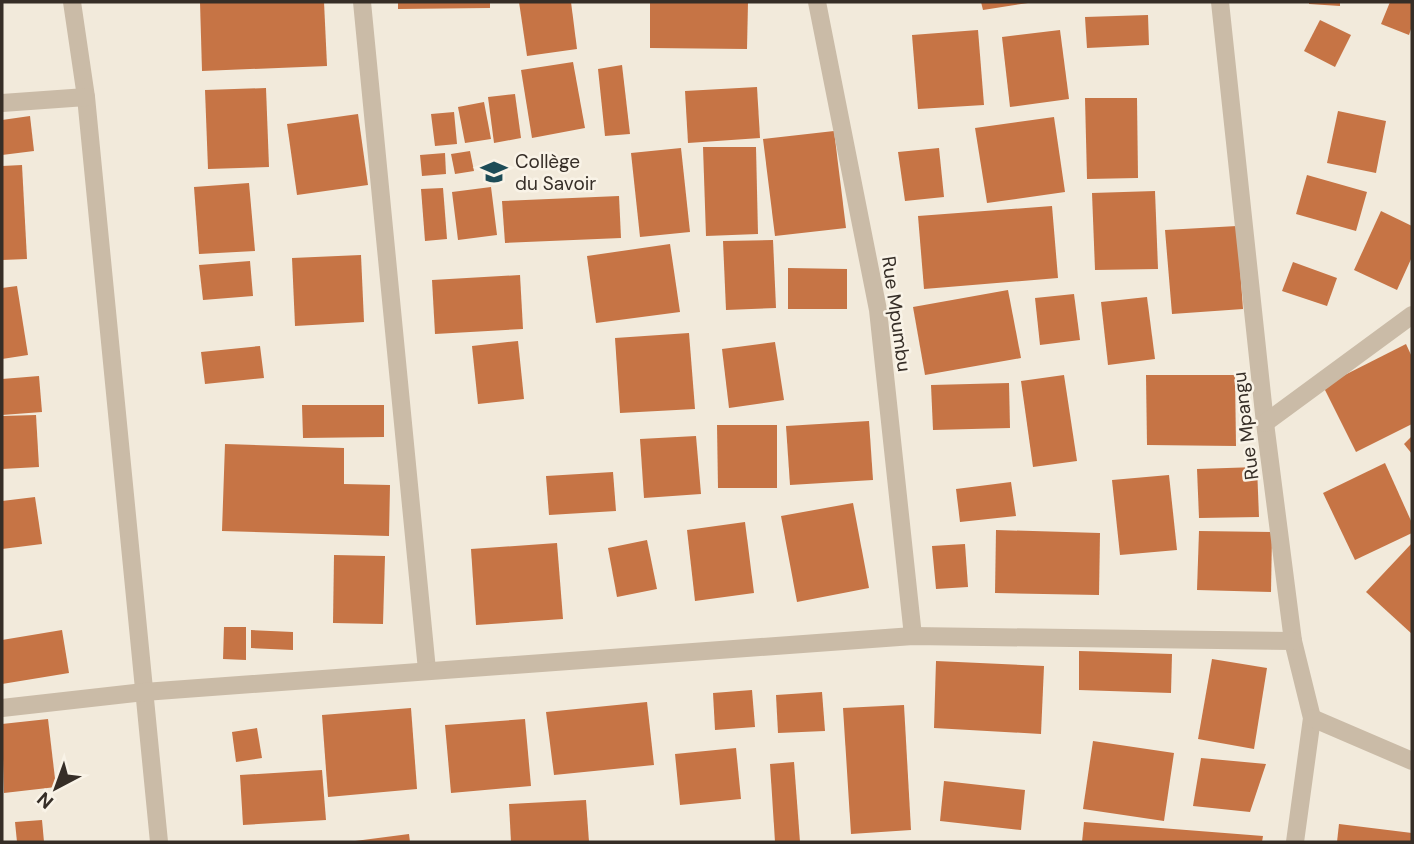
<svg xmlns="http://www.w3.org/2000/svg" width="1414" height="844" font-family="'DM Sans',sans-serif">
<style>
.building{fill:#c67445}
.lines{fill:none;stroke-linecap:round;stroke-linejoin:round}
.minor{stroke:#cabba7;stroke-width:18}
.labels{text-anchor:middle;stroke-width:5;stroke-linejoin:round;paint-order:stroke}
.poi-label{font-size:19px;fill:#362e27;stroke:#f9f3e7;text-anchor:start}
.street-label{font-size:19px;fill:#362e27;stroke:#f9f3e7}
</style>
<rect width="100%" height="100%" fill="#f2eadb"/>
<g class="building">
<polygon points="200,2 324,2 327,66 202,71"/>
<polygon points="398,2 490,2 490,8 398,9"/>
<polygon points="519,2 571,2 577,49 527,56"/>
<polygon points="650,2 748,2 747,49 650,48"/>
<polygon points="981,2 1028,2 1028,3 983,10"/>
<polygon points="1309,2 1340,2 1340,6 1309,4"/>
<polygon points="1390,2 1412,2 1412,26 1409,35 1381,24"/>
<polygon points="1148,15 1149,45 1087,48 1085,17"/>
<polygon points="1320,20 1351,35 1335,67 1304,51"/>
<polygon points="978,30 984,105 918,109 912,35"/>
<polygon points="1060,30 1069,99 1010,107 1002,37"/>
<polygon points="573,62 585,128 532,138 521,70"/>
<polygon points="622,65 630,134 605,136 598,69"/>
<polygon points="757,87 760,138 688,143 685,91"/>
<polygon points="266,88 269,167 208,169 205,90"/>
<polygon points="515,94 521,138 494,143 488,97"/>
<polygon points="1085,98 1137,98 1138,178 1087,179"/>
<polygon points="484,102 491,139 465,143 458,107"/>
<polygon points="1338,111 1386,121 1376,173 1327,163"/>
<polygon points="454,112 457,144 435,146 431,114"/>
<polygon points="358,114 368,185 297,195 287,124"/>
<polygon points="30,116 34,151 2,155 2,120"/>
<polygon points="1054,117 1065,192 987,203 975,128"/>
<polygon points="834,131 846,228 775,236 763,139"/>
<polygon points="703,147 756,147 758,234 706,236"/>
<polygon points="681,148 690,232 640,237 631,153"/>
<polygon points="939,148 944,197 905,201 898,152"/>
<polygon points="470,151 474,171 455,174 451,154"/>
<polygon points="445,153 446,174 422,176 420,155"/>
<polygon points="22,165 27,259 2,260 2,166"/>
<polygon points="1307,175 1367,192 1356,231 1296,214"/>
<polygon points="249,183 255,251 199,254 194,187"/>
<polygon points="491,187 497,235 458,240 452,192"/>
<polygon points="443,188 447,239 425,241 421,189"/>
<polygon points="1155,191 1158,269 1095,270 1092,193"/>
<polygon points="619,196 621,238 505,243 502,201"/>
<polygon points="1052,206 1058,278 924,289 918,216"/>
<polygon points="1381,211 1412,226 1412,257 1397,290 1354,270"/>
<polygon points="1237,226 1243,309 1172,314 1165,230"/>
<polygon points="773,240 776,308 726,310 723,241"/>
<polygon points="670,244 680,312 596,323 587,256"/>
<polygon points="361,255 364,322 295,326 292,258"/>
<polygon points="250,261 253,296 203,300 199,265"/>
<polygon points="1293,262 1337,278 1327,306 1282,291"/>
<polygon points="788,268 847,269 847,309 788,309"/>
<polygon points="520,275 523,329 435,334 432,280"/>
<polygon points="17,286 28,355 2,359 2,288"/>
<polygon points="1008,290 1021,358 925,375 913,307"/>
<polygon points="1074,294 1080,340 1040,345 1035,298"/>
<polygon points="1147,297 1155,359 1108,365 1101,302"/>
<polygon points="689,333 695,409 620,413 615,338"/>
<polygon points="518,341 524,399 478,404 472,346"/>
<polygon points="775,342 784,400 729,408 722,349"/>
<polygon points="1406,344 1412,357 1412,424 1356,452 1323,386"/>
<polygon points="260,346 264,378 205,384 201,352"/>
<polygon points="1064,375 1077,461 1033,467 1021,381"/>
<polygon points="1146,375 1235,375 1236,446 1147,445"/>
<polygon points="39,376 42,412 2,415 2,379"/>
<polygon points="1009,383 1010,428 933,430 931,385"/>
<polygon points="302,405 384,405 384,437 303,438"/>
<polygon points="36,415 39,467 2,469 2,416"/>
<polygon points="869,421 873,480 790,485 786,426"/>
<polygon points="717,425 777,425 777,488 718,488"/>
<polygon points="696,436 701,494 644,498 640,439"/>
<polygon points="1412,436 1412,454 1404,444"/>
<polygon points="225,444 344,448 344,484 390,485 389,536 222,531"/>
<polygon points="1385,463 1412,523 1412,533 1355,560 1323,493"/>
<polygon points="1257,467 1259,517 1199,518 1197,469"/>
<polygon points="613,472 616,511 549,515 546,476"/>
<polygon points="1169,475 1177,550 1120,555 1112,480"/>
<polygon points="1011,482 1016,516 960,522 956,489"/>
<polygon points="35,497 42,544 2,549 2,501"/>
<polygon points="853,503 869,588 797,602 781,516"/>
<polygon points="745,522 754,593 695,601 687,530"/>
<polygon points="996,530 1100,533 1099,595 995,593"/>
<polygon points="1199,531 1272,532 1271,592 1197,590"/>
<polygon points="647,540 657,589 617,597 608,548"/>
<polygon points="557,543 563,619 476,625 471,549"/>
<polygon points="1412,543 1412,634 1366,592"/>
<polygon points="965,544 968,587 936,589 932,546"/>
<polygon points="334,555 385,556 383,624 333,623"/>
<polygon points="224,627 246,627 246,660 223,659"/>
<polygon points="62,630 69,673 2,684 2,640"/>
<polygon points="251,630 293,632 293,650 251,648"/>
<polygon points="1079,651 1172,654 1171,693 1079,690"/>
<polygon points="1212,659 1267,668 1254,749 1198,739"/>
<polygon points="936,661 1044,666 1041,734 934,728"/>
<polygon points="752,690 755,727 715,730 713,693"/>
<polygon points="822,692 825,731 778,733 776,695"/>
<polygon points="647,702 654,765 554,775 546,712"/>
<polygon points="904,705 911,830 851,834 843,708"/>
<polygon points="411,708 417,789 328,797 322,715"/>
<polygon points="48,719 56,787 4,793 2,724"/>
<polygon points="525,719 531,786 451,793 445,725"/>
<polygon points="257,728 262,758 236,762 232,732"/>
<polygon points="1093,741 1174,753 1164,821 1083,809"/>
<polygon points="736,748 741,799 680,805 675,754"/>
<polygon points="1201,758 1266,764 1250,812 1193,806"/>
<polygon points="794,762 800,842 775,842 770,764"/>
<polygon points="322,770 326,820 243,825 240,775"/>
<polygon points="944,781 1025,790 1021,830 940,821"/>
<polygon points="586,800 589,842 511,842 509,804"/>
<polygon points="42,820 44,842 17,842 15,822"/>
<polygon points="1084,822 1263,836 1262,842 1082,842"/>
<polygon points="1339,824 1412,833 1412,842 1337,842"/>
<polygon points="409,834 410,842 355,842 355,841"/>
</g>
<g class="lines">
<g class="minor">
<polyline points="72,2 86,97 159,842"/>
<polyline points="362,2 427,670"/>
<polyline points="817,2 878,310 913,636"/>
<polyline points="1220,2 1265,423 1293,641 1312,718 1295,842"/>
<polyline points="2,103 86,97"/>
<polyline points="1265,423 1412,315"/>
<polyline points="2,708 144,692 913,636 1293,641"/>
<polyline points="1312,718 1412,761"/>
</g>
</g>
<defs>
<g id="university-bare" transform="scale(2.1)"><path d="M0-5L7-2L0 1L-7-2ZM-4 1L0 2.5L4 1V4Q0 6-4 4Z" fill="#1d4c57" stroke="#f9f3e7" stroke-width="2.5" paint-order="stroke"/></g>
</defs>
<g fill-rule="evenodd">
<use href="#university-bare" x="494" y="172"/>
</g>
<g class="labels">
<g class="poi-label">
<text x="515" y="168">Collège<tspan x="515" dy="22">du Savoir</tspan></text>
</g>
<g class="street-label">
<text transform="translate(897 314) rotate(82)" y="7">Rue Mpumbu</text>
<text transform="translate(1245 426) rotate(-97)" y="7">Rue Mpangu</text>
</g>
</g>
<rect width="1414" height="844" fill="none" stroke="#362e27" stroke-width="7"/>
<g transform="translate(56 788) rotate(221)" stroke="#f9f3e7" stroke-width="5" paint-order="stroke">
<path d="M0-5L12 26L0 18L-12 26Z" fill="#362e27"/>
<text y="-10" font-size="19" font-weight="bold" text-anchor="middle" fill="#362e27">N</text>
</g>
</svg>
